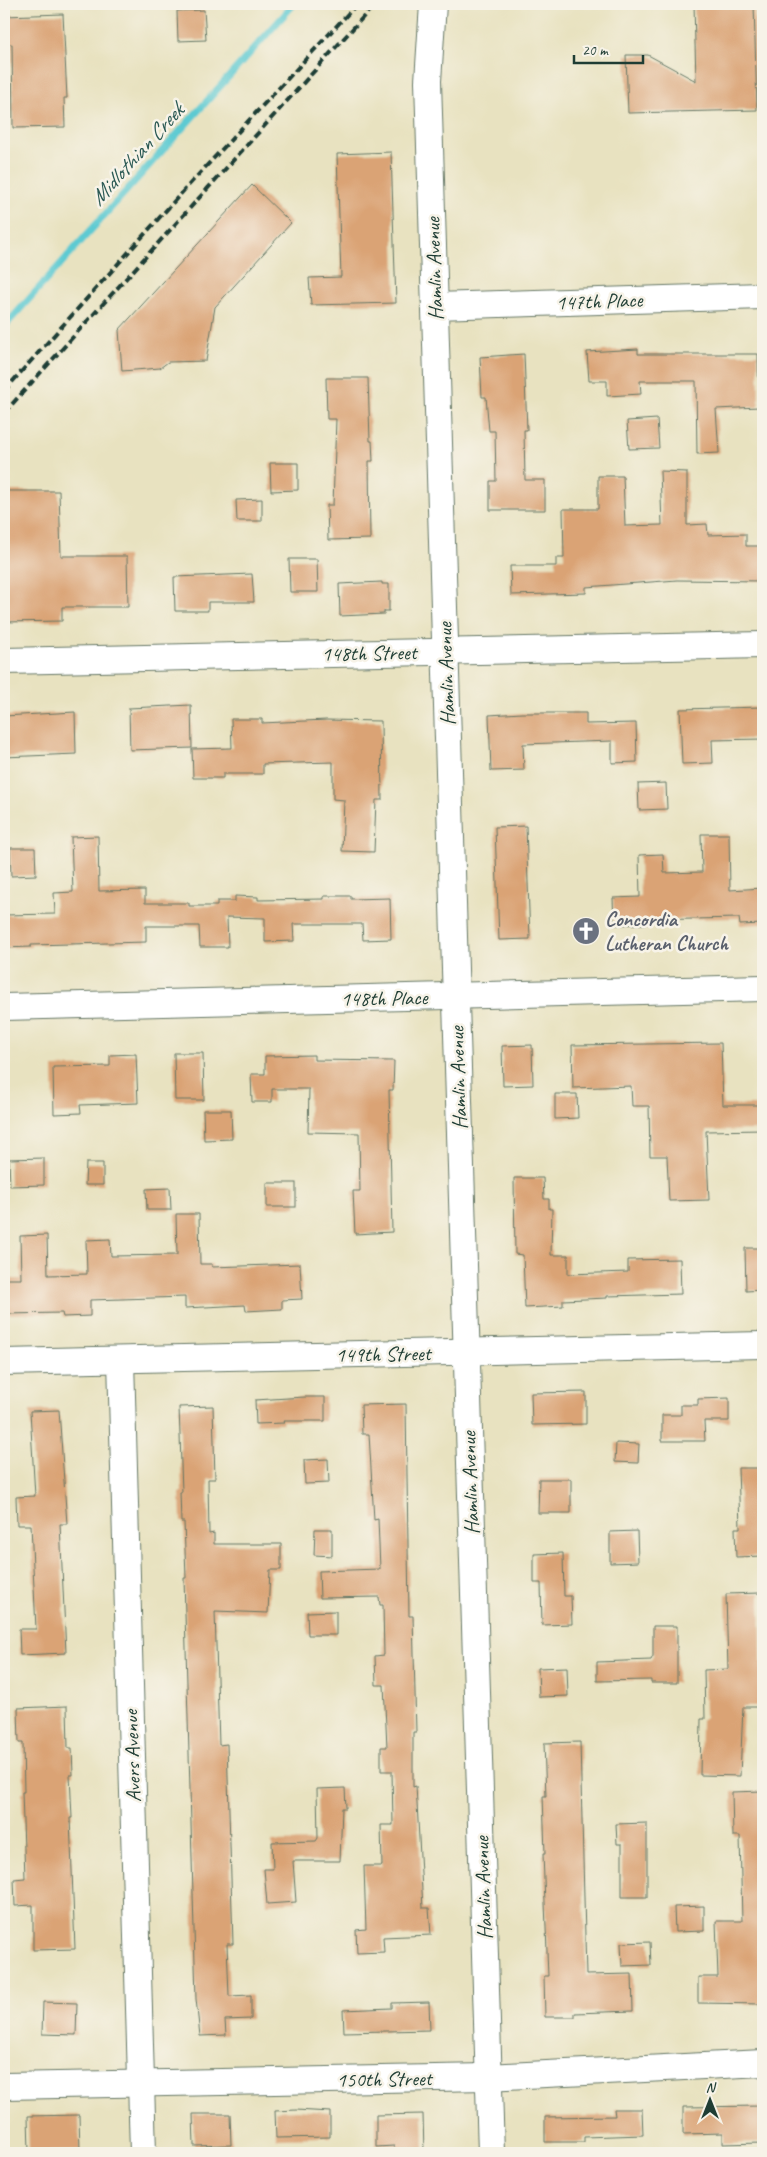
<svg xmlns="http://www.w3.org/2000/svg" width="767" height="2157" font-family="Caveat,sans-serif">
<style>
.lines{fill:none;stroke-linecap:round;stroke-linejoin:round}
.stream{stroke:#5dcad2;stroke-width:7}
.building{fill:#daa374}
.street-casing{stroke:#657765;stroke-width:28}
.street{stroke:#fff;stroke-width:26}
.rail{stroke:#1f3d34;stroke-width:4;stroke-dasharray:8 4;stroke-linecap:butt}
.labels{text-anchor:middle;stroke-width:5;stroke-linejoin:round;paint-order:stroke}
.street-label{font-size:21px;fill:#1f3d34;stroke:#f7f3e8}
.worship-label{font-size:21px;font-weight:bold;fill:#5b616d;stroke:#f7f3e8;text-anchor:start}
.water-label{font-size:22px;font-style:italic;fill:#2b5954;stroke:#f7f3e8}
</style>
<rect width="100%" height="100%" fill="#f7f3e8"/>
<filter id="ink" filterUnits="userSpaceOnUse"><feTurbulence type="fractalNoise" baseFrequency=".02" numOctaves="2"/><feDisplacementMap in="SourceGraphic" scale="10" xChannelSelector="R" yChannelSelector="G"/><feConvolveMatrix kernelMatrix="1 2 1 2 8 2 1 2 1" color-interpolation-filters="sRGB"/></filter>
<filter id="wash" filterUnits="userSpaceOnUse"><feTurbulence type="fractalNoise" baseFrequency=".0096" numOctaves="4" result="noise"/><feDisplacementMap in="SourceGraphic" scale="20" xChannelSelector="R" yChannelSelector="G"/><feGaussianBlur stdDeviation="1.12" result="paint"/><feColorMatrix in="noise" values="0 0 0 0 0 0 0 0 0 0 0 0 0 0 0 0 0 1.4 0 .05"/><feComposite in="paint" operator="in"/></filter>
<g filter="url(#wash)">
<rect width="100%" height="100%" fill="#e8e2c0"/>
<g class="lines">
<polyline class="stream" points="4,327 294,4"/>
</g>
<g id="blocks">
<g class="building">
<polygon points="694,4 754,4 757,110 628,113 626,55 648,55 696,81"/>
<polygon points="204,10 206,40 178,41 177,11"/>
<polygon points="63,14 67,98 64,98 65,127 13,128 12,44 4,45 4,16"/>
<polygon points="391,152 396,303 311,305 309,278 341,277 337,154"/>
<polygon points="252,185 291,223 215,307 206,361 168,362 160,368 122,371 119,330"/>
<polygon points="638,349 638,354 758,354 759,407 716,409 719,453 697,454 696,381 640,381 641,394 607,396 607,381 589,381 587,352"/>
<polygon points="524,354 527,430 524,430 525,480 545,480 545,510 490,510 490,481 496,481 495,431 489,431 486,397 482,397 480,357"/>
<polygon points="326,378 368,378 370,441 372,441 373,461 369,461 370,539 328,540 327,505 333,505 336,419 327,419"/>
<polygon points="657,419 659,448 629,449 627,421"/>
<polygon points="270,463 298,463 298,490 271,491"/>
<polygon points="660,471 687,472 687,525 707,524 708,535 746,534 746,546 763,546 763,581 677,580 586,587 586,593 511,595 510,566 556,566 556,558 564,558 563,509 598,509 598,476 623,476 625,526 662,525"/>
<polygon points="4,491 59,491 61,556 127,556 128,607 62,607 62,621 4,622"/>
<polygon points="262,499 262,521 237,521 236,500"/>
<polygon points="289,559 317,559 318,592 290,592"/>
<polygon points="252,574 254,602 208,602 208,611 175,611 174,577"/>
<polygon points="382,582 382,584 389,584 389,611 384,611 384,614 340,616 339,584"/>
<polygon points="191,705 192,748 130,750 129,708"/>
<polygon points="763,707 763,739 712,740 713,763 682,764 680,709"/>
<polygon points="75,712 76,754 4,757 4,716"/>
<polygon points="522,713 586,713 586,724 636,723 637,762 612,763 612,741 523,744 524,770 491,771 489,715"/>
<polygon points="231,719 262,719 262,723 326,720 381,721 382,800 376,800 374,852 342,851 344,800 333,799 333,762 263,764 263,774 223,774 223,778 193,778 192,749 232,748"/>
<polygon points="666,783 667,809 639,810 638,784"/>
<polygon points="526,826 530,939 499,940 495,827"/>
<polygon points="701,834 729,834 730,890 763,888 763,924 740,925 739,918 648,920 648,924 614,925 613,898 640,897 639,855 663,854 664,873 702,872"/>
<polygon points="98,836 99,891 145,890 145,903 189,903 189,906 217,906 217,901 235,901 235,896 258,897 258,900 324,899 324,896 351,896 351,899 390,898 391,939 363,940 362,924 293,924 294,941 265,942 265,918 227,917 228,947 200,947 199,926 146,926 146,942 31,945 31,947 4,948 4,915 55,914 54,893 73,892 71,837"/>
<polygon points="10,848 35,848 36,875 11,876"/>
<polygon points="721,1043 723,1105 763,1105 763,1130 706,1131 709,1200 669,1201 667,1156 650,1156 649,1106 632,1106 631,1086 573,1088 572,1045"/>
<polygon points="532,1045 533,1085 503,1086 502,1046"/>
<polygon points="174,1053 203,1053 204,1100 175,1100"/>
<polygon points="136,1054 138,1103 80,1105 81,1113 54,1114 53,1067 110,1066 110,1055"/>
<polygon points="314,1055 314,1060 394,1061 393,1090 389,1090 392,1232 355,1234 353,1191 360,1191 359,1133 308,1132 309,1089 272,1089 272,1102 252,1102 251,1074 265,1074 265,1056"/>
<polygon points="555,1094 577,1094 578,1118 555,1119"/>
<polygon points="203,1110 231,1110 232,1139 204,1140"/>
<polygon points="44,1158 44,1185 10,1186 9,1159"/>
<polygon points="86,1163 103,1163 103,1185 85,1185"/>
<polygon points="514,1178 543,1178 544,1199 549,1199 549,1209 552,1209 551,1255 568,1255 568,1274 628,1272 628,1260 680,1259 681,1294 607,1296 607,1298 563,1300 563,1306 525,1308 523,1255 515,1254"/>
<rect x="267" y="1183" width="29" height="24"/>
<polygon points="170,1188 171,1210 147,1210 146,1189"/>
<polygon points="176,1214 199,1214 200,1264 212,1264 212,1267 300,1264 302,1299 282,1300 282,1309 246,1311 245,1305 185,1308 185,1297 90,1300 90,1316 63,1317 62,1313 4,1314 4,1279 21,1279 20,1236 47,1235 48,1275 87,1274 86,1240 110,1239 111,1256 177,1255"/>
<polygon points="745,1248 763,1248 763,1290 746,1291"/>
<polygon points="586,1392 586,1424 532,1425 531,1393"/>
<polygon points="305,1397 325,1397 325,1421 283,1421 284,1423 256,1424 255,1400"/>
<polygon points="729,1398 729,1421 704,1421 705,1441 662,1441 662,1415 681,1415 681,1405 698,1405 698,1399"/>
<polygon points="406,1404 409,1616 413,1616 416,1732 413,1732 413,1787 416,1786 423,1908 429,1908 431,1935 383,1937 384,1952 357,1953 356,1930 366,1929 364,1866 382,1866 381,1825 393,1825 392,1771 381,1771 381,1747 387,1747 384,1685 376,1685 375,1656 384,1655 383,1605 380,1605 379,1597 320,1598 319,1571 380,1569 378,1519 374,1520 369,1434 362,1434 361,1405"/>
<polygon points="213,1406 215,1479 208,1479 209,1534 214,1533 214,1544 281,1544 281,1570 270,1570 268,1613 215,1611 219,1745 227,1744 233,1944 227,1944 229,1996 251,1995 251,2019 225,2020 226,2035 200,2036 196,1999 184,1578 186,1578 184,1522 181,1522 180,1492 182,1492 179,1407"/>
<polygon points="59,1410 67,1524 60,1524 66,1653 20,1655 19,1629 36,1629 31,1525 17,1525 16,1497 35,1496 30,1411"/>
<polygon points="616,1443 639,1444 638,1463 615,1462"/>
<polygon points="328,1459 329,1483 305,1484 304,1460"/>
<polygon points="738,1468 763,1468 763,1556 736,1557 735,1528 740,1528"/>
<polygon points="539,1479 571,1479 571,1513 538,1513"/>
<polygon points="315,1529 332,1529 332,1556 314,1555"/>
<polygon points="637,1531 638,1562 610,1563 610,1532"/>
<polygon points="563,1553 564,1596 571,1596 572,1624 542,1625 541,1583 534,1583 534,1554"/>
<polygon points="760,1593 762,1707 743,1707 740,1776 700,1775 701,1719 705,1719 704,1670 728,1669 726,1594"/>
<polygon points="336,1611 336,1635 308,1635 307,1612"/>
<polygon points="653,1626 677,1626 677,1683 651,1683 651,1680 597,1681 597,1662 651,1660 653,1656"/>
<polygon points="567,1667 568,1696 539,1697 538,1668"/>
<polygon points="67,1706 68,1748 72,1748 73,1775 70,1775 72,1818 70,1818 75,1949 33,1950 33,1905 15,1906 14,1879 25,1878 22,1792 24,1792 23,1743 19,1743 18,1708"/>
<polygon points="580,1742 586,1975 632,1974 633,2011 575,2013 575,2017 545,2017 544,1976 548,1976 543,1854 545,1854 543,1796 546,1796 544,1743"/>
<polygon points="345,1788 346,1808 342,1808 340,1861 293,1861 296,1902 267,1904 264,1869 273,1869 272,1842 316,1841 318,1838 317,1789"/>
<polygon points="763,1791 763,2004 698,2003 698,1977 718,1977 716,1921 742,1921 740,1836 733,1836 732,1792"/>
<polygon points="647,1823 647,1897 622,1897 622,1844 617,1844 616,1824"/>
<polygon points="704,1906 704,1931 675,1932 674,1907"/>
<polygon points="650,1942 651,1965 622,1966 621,1943"/>
<polygon points="43,2002 77,2003 76,2035 42,2034"/>
<polygon points="429,2002 430,2030 344,2032 343,2010 392,2008 392,2003"/>
<polygon points="763,2106 763,2143 723,2144 723,2133 683,2134 683,2107"/>
<polygon points="614,2109 642,2109 643,2135 584,2137 584,2142 545,2142 545,2117 615,2116"/>
<polygon points="296,2110 330,2112 330,2137 276,2138 275,2111"/>
<polygon points="193,2114 230,2114 231,2145 194,2146"/>
<polygon points="423,2114 424,2153 394,2153 394,2146 376,2147 376,2115"/>
<polygon points="79,2115 80,2151 29,2152 28,2116"/>
</g>
</g>
</g>
<g filter="url(#ink)">
<use href="#blocks" fill-opacity="0" stroke="#657765" stroke-width="1"/>
<g class="lines">
<g class="street-casing">
<g id="street">
<polyline points="433,4 428,81 491,2153"/>
<polyline points="435,306 763,296"/>
<polyline points="4,661 763,645"/>
<polyline points="4,1007 763,988"/>
<polyline points="121,1360 143,2153"/>
<polyline points="4,1362 763,1345"/>
<polyline points="4,2086 488,2077 763,2063"/>
</g>
</g>
<use href="#street" class="street"/>
<g class="rail">
<polyline points="4,391 186,188 357,4"/>
<polyline points="4,413 375,4"/>
</g>
</g>
</g>
<defs>
<g id="church-disc" transform="scale(1.4375)"><circle r="9.5" fill="#6b7280" stroke="#f7f3e8"/><path d="M-1.2-6h2.4v3.5h3.3v2.4h-3.3V6h-2.4V-.1h-3.3v-2.4h3.3Z" fill="#fff"/></g>
</defs>
<g fill-rule="evenodd">
<use href="#church-disc" x="586" y="931"/>
</g>
<g class="labels">
<g class="street-label">
<text transform="translate(434 269) rotate(-92)" y="7">Hamlin Avenue</text>
<text transform="translate(599 301) rotate(-2)" y="7">147th Place</text>
<text transform="translate(369 653) rotate(-1)" y="7">148th Street</text>
<text transform="translate(446 674) rotate(-92)" y="7">Hamlin Avenue</text>
<text transform="translate(384 998) rotate(-1)" y="7">148th Place</text>
<text transform="translate(458 1078) rotate(-92)" y="7">Hamlin Avenue</text>
<text transform="translate(383 1354) rotate(-1)" y="7">149th Street</text>
<text transform="translate(470 1483) rotate(-92)" y="7">Hamlin Avenue</text>
<text transform="translate(132 1756) rotate(-92)" y="7">Avers Avenue</text>
<text transform="translate(483 1888) rotate(-92)" y="7">Hamlin Avenue</text>
<text transform="translate(384 2079) rotate(-1)" y="7">150th Street</text>
</g>
<g class="worship-label">
<text x="605" y="926">Concordia<tspan x="605" dy="24">Lutheran Church</tspan></text>
</g>
<g class="water-label">
<text transform="translate(136 154) rotate(-48)" y="8">Midlothian Creek</text>
</g>
</g>
<rect width="767" height="2157" fill="none" stroke="#f7f3e8" stroke-width="20"/>
<g transform="translate(710 2100)" stroke="#f7f3e8" stroke-width="4" paint-order="stroke">
<path d="M0-4L9 19L0 12L-9 19Z" fill="#1f3d34"/>
<text y="-8" font-size="14" font-weight="bold" text-anchor="middle" fill="#1f3d34">N</text>
</g>
<path d="M574 55v8h69v-8" fill="none" stroke="#1f3d34" stroke-width="2.5"/>
<text x="582" y="55" font-size="15" fill="#1f3d34" stroke="#f7f3e8" stroke-width="4" paint-order="stroke">20 m</text>
</svg>
